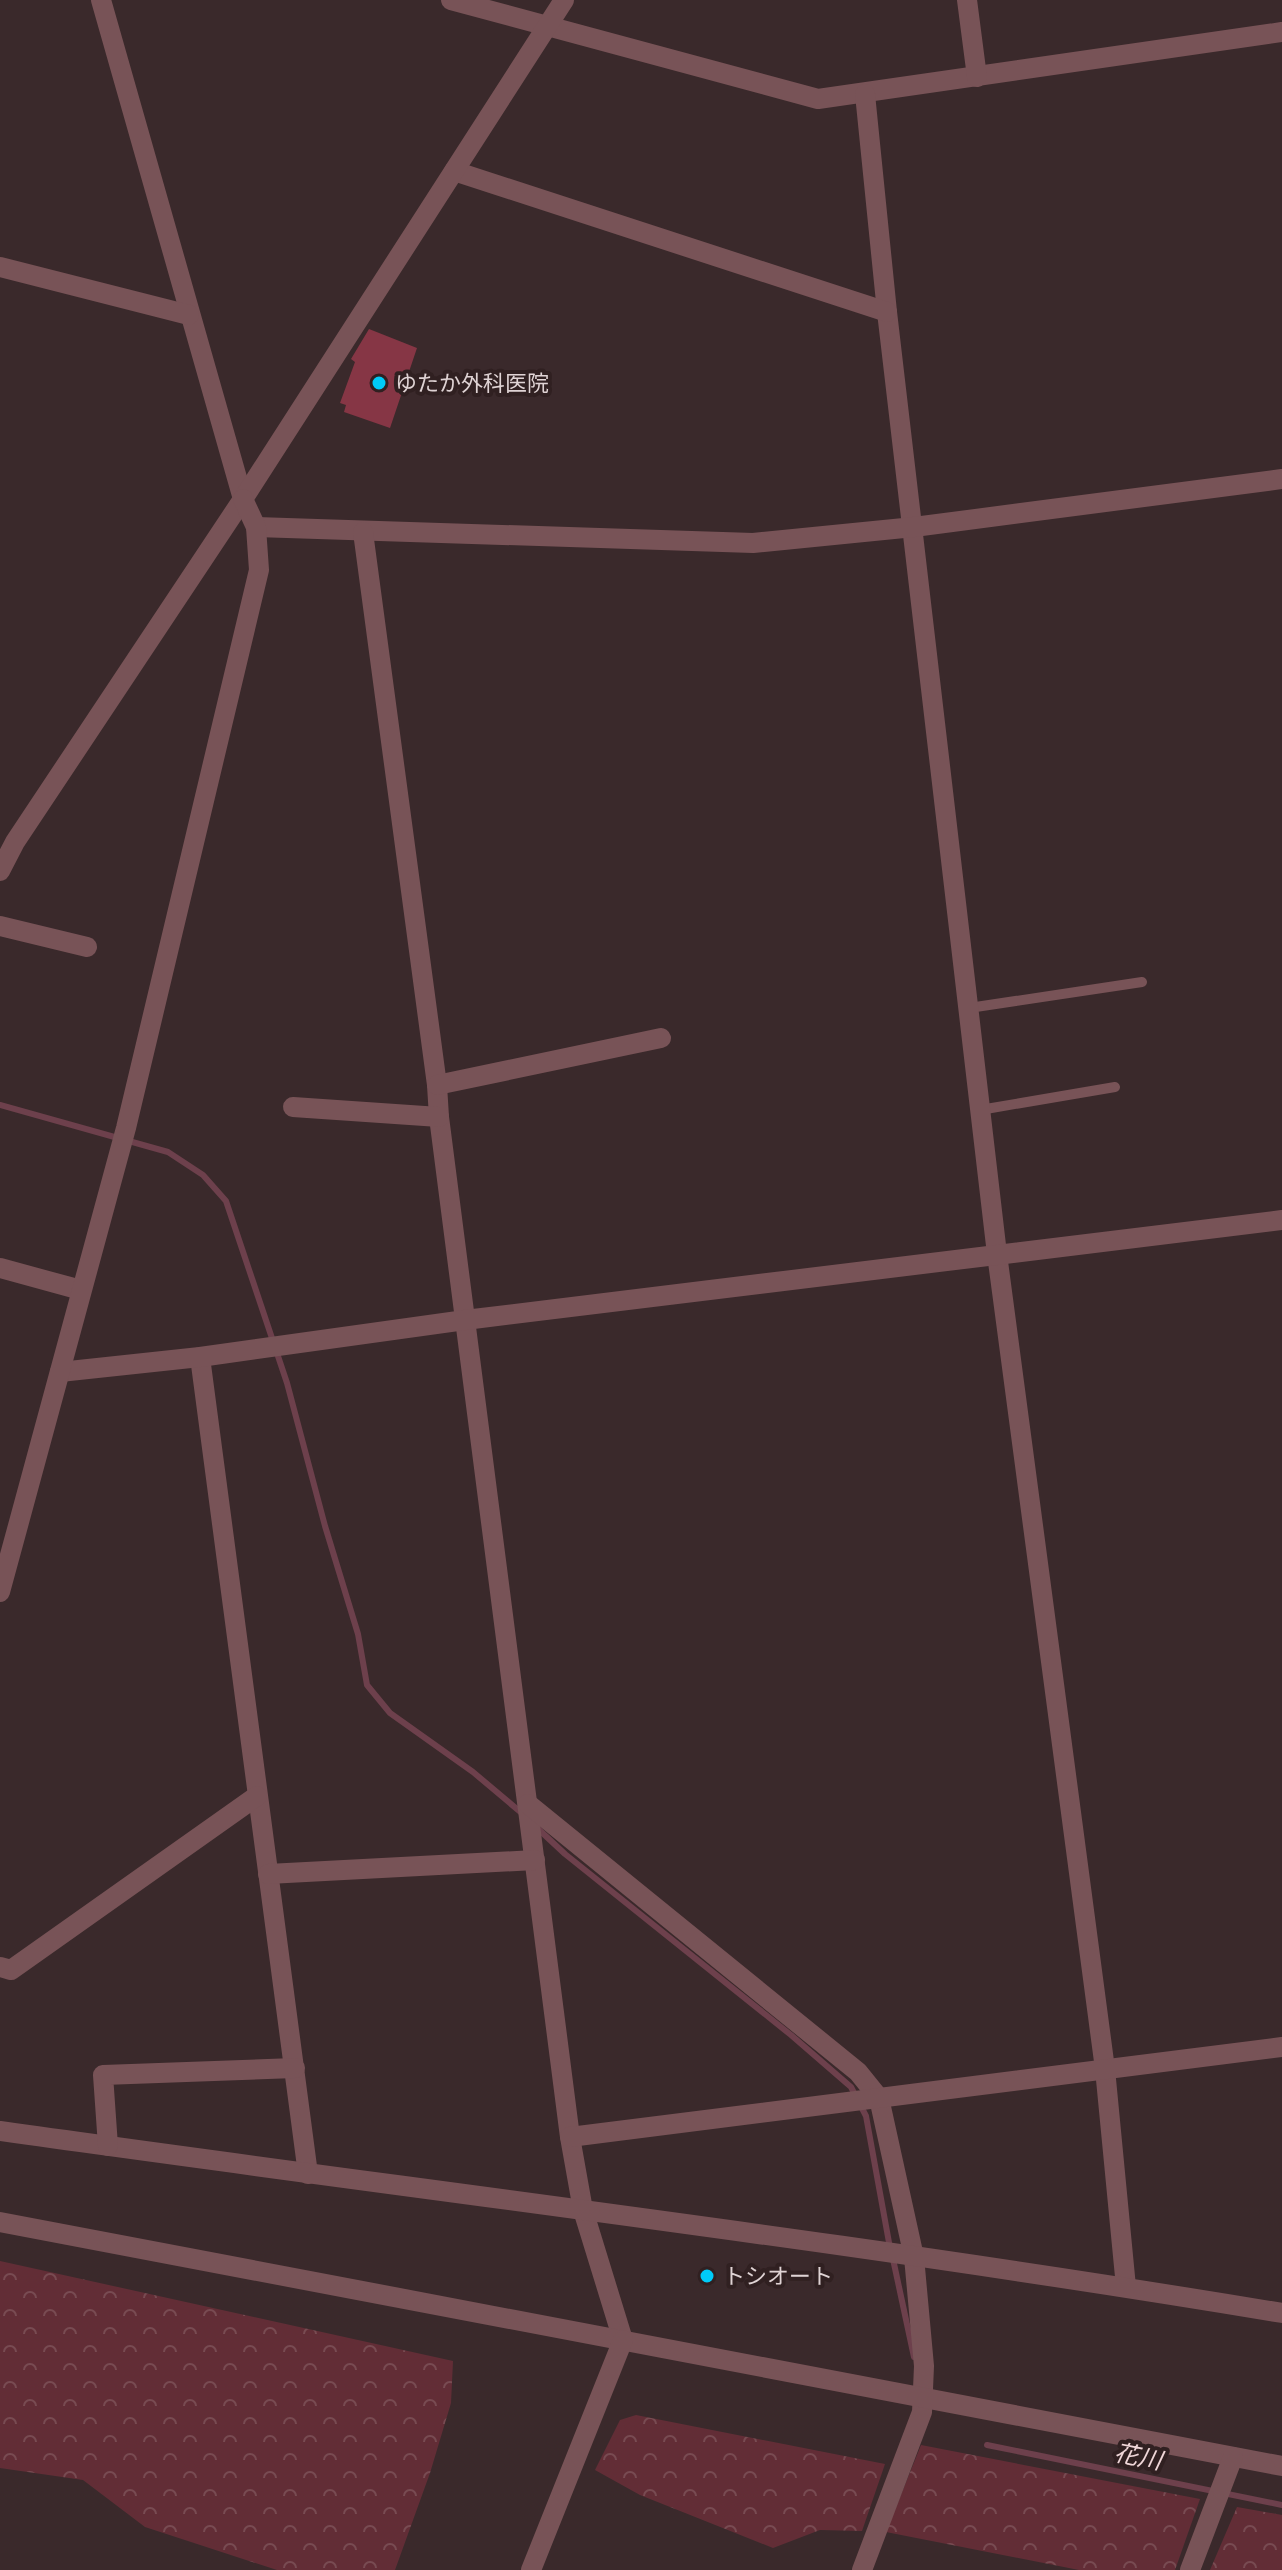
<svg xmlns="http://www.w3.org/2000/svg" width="1282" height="2570" font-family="Rubik,'Noto Sans JP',sans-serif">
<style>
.forest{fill:url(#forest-crowns)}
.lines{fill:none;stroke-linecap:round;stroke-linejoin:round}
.stream{stroke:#6d404c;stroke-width:6}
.building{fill:#863645}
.service{stroke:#785357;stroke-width:10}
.minor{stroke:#785357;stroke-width:20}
.tertiary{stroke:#785357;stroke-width:20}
.poi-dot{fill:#00cbf8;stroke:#302021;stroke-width:3}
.labels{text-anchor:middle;stroke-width:8;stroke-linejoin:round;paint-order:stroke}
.poi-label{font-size:22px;fill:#dfd3d4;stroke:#302021;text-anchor:start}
.water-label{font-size:24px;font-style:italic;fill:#f0d7d9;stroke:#302021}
</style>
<defs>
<pattern id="forest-crowns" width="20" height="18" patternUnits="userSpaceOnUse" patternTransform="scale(2)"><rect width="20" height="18" fill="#622d36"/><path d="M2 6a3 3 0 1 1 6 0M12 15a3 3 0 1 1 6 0" fill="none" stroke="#784b52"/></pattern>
</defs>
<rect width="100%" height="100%" fill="#3a292b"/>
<g class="forest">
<polygon points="0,2261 453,2361 451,2403 430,2473 395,2570 277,2570 145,2527 83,2480 0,2468"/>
<polygon points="636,2415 885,2464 862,2531 820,2530 773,2548 640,2495 595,2470 620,2420"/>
<polygon points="921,2445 1200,2499 1175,2570 1079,2570 886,2532"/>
<polygon points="1237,2507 1282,2515 1282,2570 1210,2570"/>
</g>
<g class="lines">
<g class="stream">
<polyline points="0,1105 168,1152 203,1175 226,1201 287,1383 325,1526 358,1634 367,1685 390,1713 473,1772 524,1815"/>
<polyline points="535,1826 565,1854 791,2035 851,2087 866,2116 890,2248"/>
<polyline points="893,2259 914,2357"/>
<polyline points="987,2445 1282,2505"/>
</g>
</g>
<polygon class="building" points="369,329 417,348 390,428 344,412 346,405 340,403 355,362 351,359"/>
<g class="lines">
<g class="service">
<polyline points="969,1008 1142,982"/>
<polyline points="980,1110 1115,1087"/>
</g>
<g class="minor">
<polyline points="101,0 243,499"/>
<polyline points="451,0 818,99 1282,32"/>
<polyline points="967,0 977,77"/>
<polyline points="865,94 887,312 997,1254 1105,2069 1126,2287"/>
<polyline points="454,171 887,312"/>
<polyline points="0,267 189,315"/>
<polyline points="256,527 753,543 914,527 1282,479"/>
<polyline points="363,532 437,1085 439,1117 570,2137 583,2210 623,2340"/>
<polyline points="0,926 87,947"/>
<polyline points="437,1085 661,1038"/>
<polyline points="293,1107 439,1117"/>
<polyline points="0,1268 81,1290"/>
<polyline points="200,1357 308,2174"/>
<polyline points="60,1372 200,1357 465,1320 1282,1220"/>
<polyline points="528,1804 858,2072 879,2098 914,2257 924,2366 922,2412 862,2570"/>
<polyline points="268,1874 535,1860"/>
<polyline points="0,1967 11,1970 257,1796"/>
<path d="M0,2131C427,2191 856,2242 1282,2313"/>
<polyline points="570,2137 1282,2047"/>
<polyline points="108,2146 103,2075 295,2068"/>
</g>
<g class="tertiary">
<polyline points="0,871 15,842 243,499 564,0"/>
<polyline points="0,1592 126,1128 259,570 256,527 243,499"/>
<polyline points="0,2222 1282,2466"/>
<polyline points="531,2570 623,2340"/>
<polyline points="1190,2570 1233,2457"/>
</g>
</g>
<g class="poi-dot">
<circle cx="379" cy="383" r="8"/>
<circle cx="707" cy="2276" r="8"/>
</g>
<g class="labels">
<g class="poi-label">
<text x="395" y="391">ゆたか外科医院</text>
<text x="723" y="2284">トシオート</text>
</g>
<g class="water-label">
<text transform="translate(1138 2457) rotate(11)" y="8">花川</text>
</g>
</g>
</svg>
